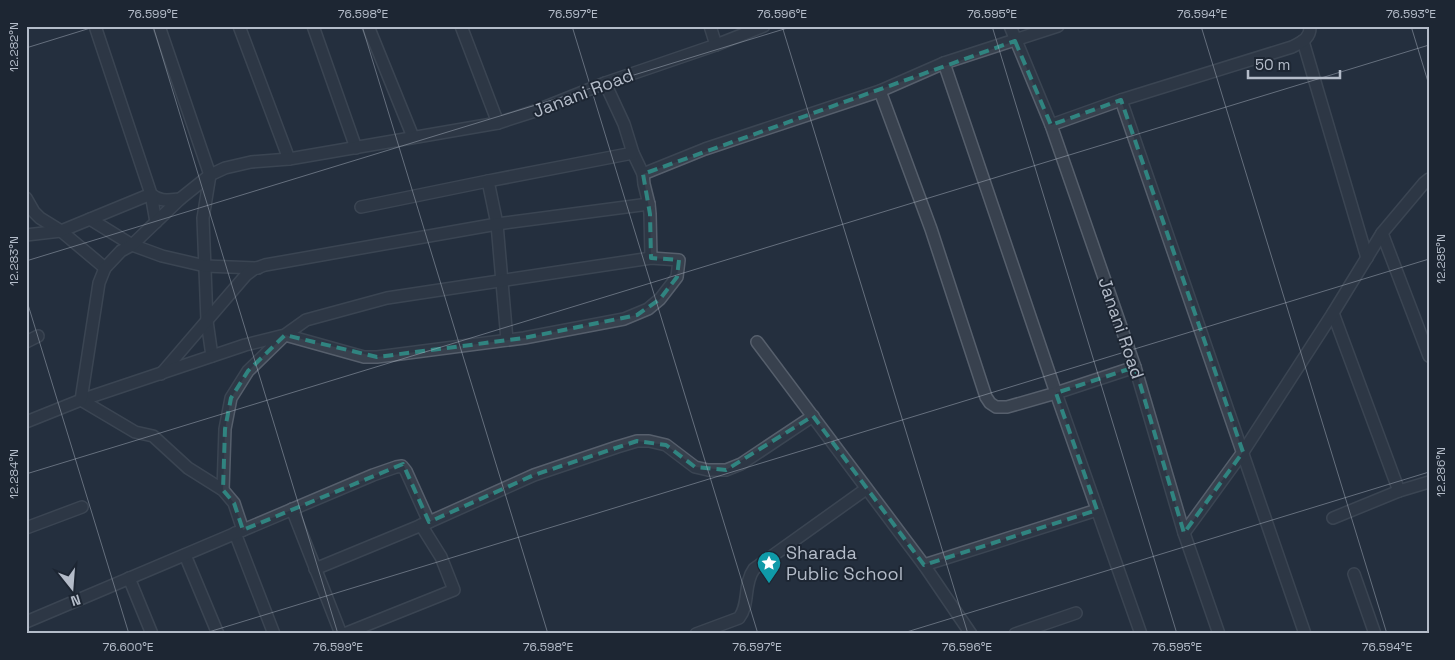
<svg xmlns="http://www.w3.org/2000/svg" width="1455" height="660" font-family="'Space Grotesk',sans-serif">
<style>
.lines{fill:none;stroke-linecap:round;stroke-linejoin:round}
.street-casing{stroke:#565f6c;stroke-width:14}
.street{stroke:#38414e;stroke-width:11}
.marked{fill:none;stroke:#308480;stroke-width:4;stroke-dasharray:10 6;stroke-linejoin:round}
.ticks{fill:none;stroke:#b4bcc9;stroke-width:1;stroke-opacity:0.45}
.labels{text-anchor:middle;stroke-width:4;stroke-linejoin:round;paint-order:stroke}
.street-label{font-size:18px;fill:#b4bcc9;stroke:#1d2633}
.poi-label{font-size:18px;fill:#b4bcc9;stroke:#1d2633;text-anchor:start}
.neatline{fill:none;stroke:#b4bcc9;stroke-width:2}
.ticks-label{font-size:12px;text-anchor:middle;fill:#b4bcc9}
</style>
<rect width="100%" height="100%" fill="#242f3e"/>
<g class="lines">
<g class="street-casing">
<g id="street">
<path d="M95,26L151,194C159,202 169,200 180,199"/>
<polyline points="159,26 210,175 203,218 207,321 212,356"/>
<polyline points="239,26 289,159"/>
<polyline points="313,26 356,148"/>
<polyline points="368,26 413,137"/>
<polyline points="461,26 498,123"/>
<polyline points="710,26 716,45"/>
<polyline points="1010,26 1051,125 1135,367 1184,533 1219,634"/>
<polyline points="1303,41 1367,258"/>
<polyline points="944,63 1056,393 1141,634"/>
<polyline points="605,83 624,124 633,153 643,174 644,184 649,204 650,214 651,258"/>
<polyline points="880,91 931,229 986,397 990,403 996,407 1007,407 1056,393 1135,367"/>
<polyline points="1121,100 1305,634"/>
<path d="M1051,125L1121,100L1292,47C1302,42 1311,38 1310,26"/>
<polyline points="643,174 705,149 880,91 944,63 1058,26"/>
<polyline points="26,198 34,212 40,218 61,231 105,268"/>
<polyline points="361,207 488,181"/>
<polyline points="90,219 132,245 162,256 205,266 258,268"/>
<polyline points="1382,233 1429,356"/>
<polyline points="26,235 61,231 151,194 156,222"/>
<polyline points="1333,313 1399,491"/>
<polyline points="507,340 497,224 488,181 633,153"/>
<polyline points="26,342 38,336"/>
<polyline points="757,342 924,565 971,634"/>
<polyline points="161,374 246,275 254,269 265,265 497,224 649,204"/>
<polyline points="81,400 245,345 285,335 306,320 387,298 651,258 679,260 677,277 660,299 648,309 624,319 524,338 377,357 364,357 285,335 248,371 231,398 225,429 223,490"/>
<polyline points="81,400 135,432 153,436 188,468 223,490 234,503 243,530"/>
<polyline points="26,422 81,400 99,283 105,268 121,251 132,245 180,199 210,175 225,168 251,162 289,159 498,123 535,111 605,83 716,45 764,26"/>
<polyline points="292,509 341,634"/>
<polyline points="1333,518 1399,491 1429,482"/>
<polyline points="26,528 82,507"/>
<polyline points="235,533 274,634"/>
<polyline points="1184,533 1243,452 1333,313 1382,233 1424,183 1429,179"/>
<polyline points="185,555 218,634"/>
<polyline points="924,565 1097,510"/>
<polyline points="315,569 429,522 534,475 617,447 637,441 649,441 666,445 695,467 708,470 726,470 741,464 813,416"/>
<polyline points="1354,574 1375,634"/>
<polyline points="129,578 152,634"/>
<polyline points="26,622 373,475 396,467 402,466 406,471 429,522"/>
<polyline points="344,634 454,590 441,557 421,525"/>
<path d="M696,634L739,618C750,604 743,584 754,569L866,489"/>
<polyline points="1015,634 1076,613"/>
</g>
</g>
<use href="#street" class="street"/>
</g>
<path d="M0 0H1455V660H0ZM1015,41L1051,125L1121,100L1243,452L1184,533L1135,367L1056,393L1097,510L924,565L813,416L726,470L695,467L666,445L637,441L534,475L429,522L403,464L243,530L234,503L223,490L225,429L231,398L248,371L285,335L377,357L524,338L637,315L660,299L677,277L679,260L651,258L650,214L643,174Z" fill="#242f3e" fill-opacity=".55" fill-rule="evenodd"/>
<path class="marked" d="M1015,41L1051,125L1121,100L1243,452L1184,533L1135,367L1056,393L1097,510L924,565L813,416L726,470L695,467L666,445L637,441L534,475L429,522L403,464L243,530L234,503L223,490L225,429L231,398L248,371L285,335L377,357L524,338L637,315L660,299L677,277L679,260L651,258L650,214L643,174Z"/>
<path class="ticks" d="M153,26L338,634M362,26L548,634M572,26L758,634M782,26L968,634M992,26L1177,634M1201,26L1387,634M1411,26L1429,85M26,48L97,26M26,261L794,26M26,298L129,634M26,474L1429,45M202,634L1429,259M900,634L1429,472"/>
<defs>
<g id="sight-pin" transform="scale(1.25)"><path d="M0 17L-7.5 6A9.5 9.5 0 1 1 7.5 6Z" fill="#0f9aa8" stroke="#1d2633"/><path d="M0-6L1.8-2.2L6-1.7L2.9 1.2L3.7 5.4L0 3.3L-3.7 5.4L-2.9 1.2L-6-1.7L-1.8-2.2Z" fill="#fff"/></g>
</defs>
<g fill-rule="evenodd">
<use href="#sight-pin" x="769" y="563"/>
</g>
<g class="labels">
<g class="street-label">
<text transform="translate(583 93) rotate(-21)" y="6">Janani Road</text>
<text transform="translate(1121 328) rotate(71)" y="6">Janani Road</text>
</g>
<g class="poi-label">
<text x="786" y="559">Sharada<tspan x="786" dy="21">Public School</tspan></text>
</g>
</g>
<rect width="1455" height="660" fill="none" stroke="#1d2633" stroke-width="55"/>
<g transform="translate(72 588) rotate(163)" stroke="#1d2633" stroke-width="4" paint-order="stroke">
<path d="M0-4L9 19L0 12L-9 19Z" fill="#b4bcc9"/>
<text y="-8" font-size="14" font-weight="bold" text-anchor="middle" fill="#b4bcc9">N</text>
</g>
<path d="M1248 70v8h92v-8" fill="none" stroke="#b4bcc9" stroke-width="2.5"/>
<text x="1255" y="70" font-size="15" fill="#b4bcc9" stroke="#1d2633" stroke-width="4" paint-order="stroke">50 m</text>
<rect x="28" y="28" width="1400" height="604" class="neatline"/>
<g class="ticks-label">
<text x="153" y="18">76.599°E</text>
<text x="363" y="18">76.598°E</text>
<text x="573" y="18">76.597°E</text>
<text x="782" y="18">76.596°E</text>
<text x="992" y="18">76.595°E</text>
<text x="1202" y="18">76.594°E</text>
<text x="1411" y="18">76.593°E</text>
<text transform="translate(14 47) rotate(-90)" y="4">12.282°N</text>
<text transform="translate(1441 259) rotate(-90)" y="4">12.285°N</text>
<text transform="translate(14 261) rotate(-90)" y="4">12.283°N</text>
<text transform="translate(1441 472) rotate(-90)" y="4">12.286°N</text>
<text transform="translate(14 474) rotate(-90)" y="4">12.284°N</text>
<text x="128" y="651">76.600°E</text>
<text x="338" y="651">76.599°E</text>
<text x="548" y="651">76.598°E</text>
<text x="757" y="651">76.597°E</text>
<text x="967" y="651">76.596°E</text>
<text x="1177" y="651">76.595°E</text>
<text x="1387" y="651">76.594°E</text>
</g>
</svg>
